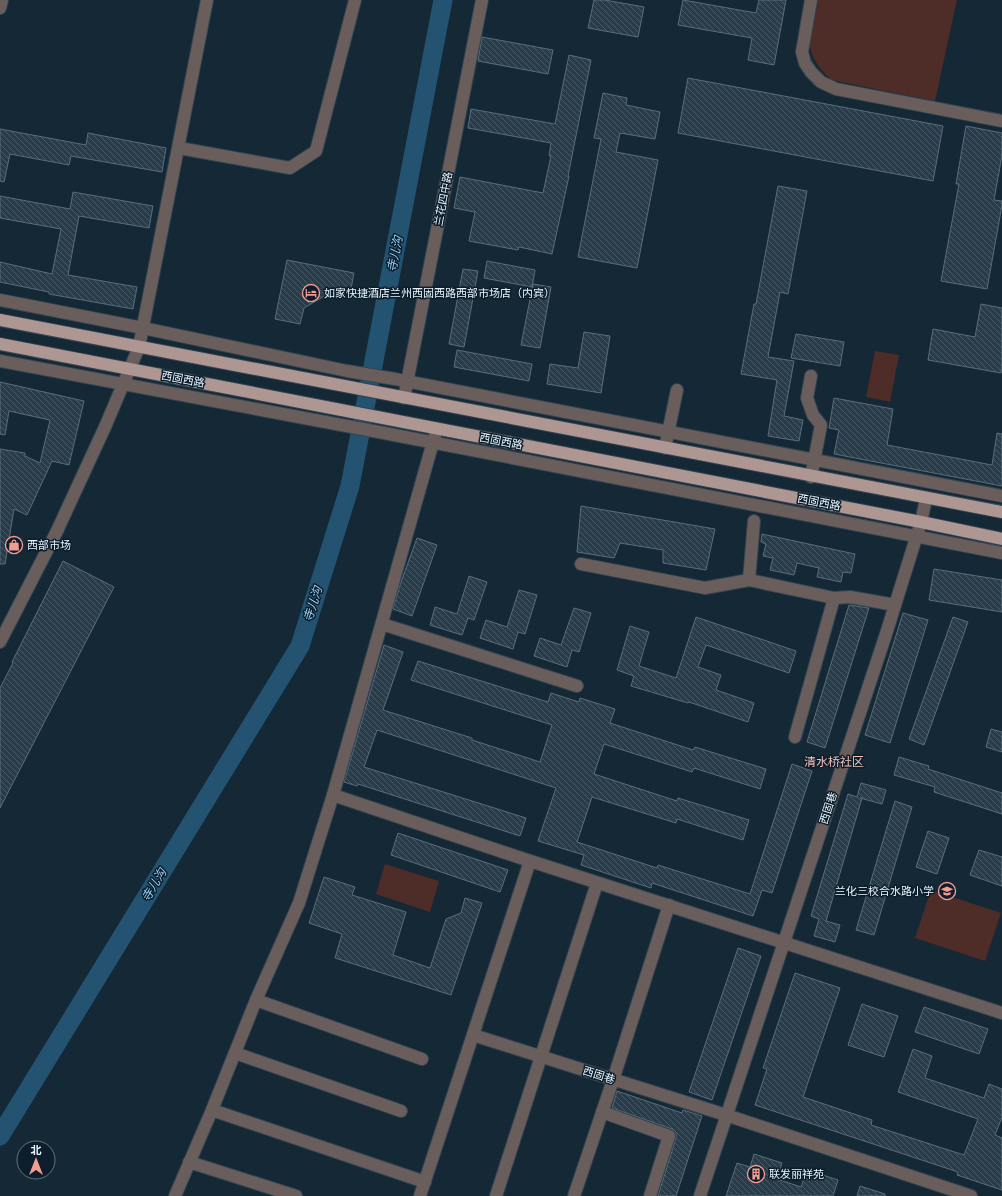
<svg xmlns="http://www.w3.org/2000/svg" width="1002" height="1196" font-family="Overpass,'Noto Sans SC',sans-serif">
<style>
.green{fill:#4e2c28}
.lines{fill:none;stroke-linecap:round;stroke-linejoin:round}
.river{stroke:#245371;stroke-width:19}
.building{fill:url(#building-back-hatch);stroke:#596e7d}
.minor-casing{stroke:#334551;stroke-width:14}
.major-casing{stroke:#334551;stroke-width:14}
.minor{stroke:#6a5e5c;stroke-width:12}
.major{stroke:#ae9692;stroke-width:12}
.labels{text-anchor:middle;stroke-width:3;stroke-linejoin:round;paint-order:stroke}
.street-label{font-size:11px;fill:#e9f5fe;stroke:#0c1e2b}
.poi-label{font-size:11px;fill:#e9f5fe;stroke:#0c1e2b;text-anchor:start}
.water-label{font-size:12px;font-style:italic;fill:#9bd3fc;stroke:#0c1e2b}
.neighbourhood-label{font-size:12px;fill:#f5c2bb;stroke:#0c1e2b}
</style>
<defs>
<pattern id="building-back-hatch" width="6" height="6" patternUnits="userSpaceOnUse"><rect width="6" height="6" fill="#293c4a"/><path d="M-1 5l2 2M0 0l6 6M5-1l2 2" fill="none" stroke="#485965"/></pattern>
</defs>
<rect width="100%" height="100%" fill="#152835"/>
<g class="green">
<path d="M816,0H957L935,101L831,80C801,51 809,37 816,0Z"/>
<polygon points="875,351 899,355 890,402 866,397"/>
<polygon points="385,864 439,881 430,912 376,894"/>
<polygon points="931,890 1001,913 985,961 915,938"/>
</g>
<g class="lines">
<polyline class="river" points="0,1136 300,646 350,486 443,0"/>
</g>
<g class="building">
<polygon points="594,0 605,0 644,7 638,37 588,28"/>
<polygon points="683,0 756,13 759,0 786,0 774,65 748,60 752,38 678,25"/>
<polygon points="482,37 553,50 548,74 478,61"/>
<polygon points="569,55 591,60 568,176 569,176 552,254 519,247 518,250 469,241 475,212 454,208 460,177 543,193 551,156 549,156 551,143 468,128 471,109 555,124"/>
<polygon points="688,78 943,126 933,181 678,133"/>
<polygon points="603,93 627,98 626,105 660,112 655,139 620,133 616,152 658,160 637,268 578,257 601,139 594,138"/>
<polygon points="966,126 1002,133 1002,155 994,200 1002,201 1002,205 987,289 941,281 959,184 956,184"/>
<polygon points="0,129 86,145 88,133 166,148 162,172 71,156 69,165 10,154 4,182 0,181"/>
<polygon points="778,186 807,191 788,294 780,292 768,357 794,361 784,416 803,420 799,441 768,436 777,380 741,374 754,304 756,304"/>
<polygon points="73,192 153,206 149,228 79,216 68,275 137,287 133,309 49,294 49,292 0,282 0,262 52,274 61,229 0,218 0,196 70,209"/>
<polygon points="287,260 354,273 350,294 333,291 304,308 300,324 275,319"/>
<polygon points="487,261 535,270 532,287 484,278"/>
<polygon points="463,269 478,271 464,347 449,344"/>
<polygon points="533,284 551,287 540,348 521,345"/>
<polygon points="981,304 1002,308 1002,366 1001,373 928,360 933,329 975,337"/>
<polygon points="584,332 610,336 601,393 547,384 550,364 578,368"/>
<polygon points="796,334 844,342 840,366 791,358"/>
<polygon points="457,350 532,364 529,381 454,367"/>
<polygon points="0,382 84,401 69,465 52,461 27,515 14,509 5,564 0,564 0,449 25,453 25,456 40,463 50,420 9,411 5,435 0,434"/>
<polygon points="834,398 893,409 887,445 992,465 997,433 1002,434 1002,486 834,454 839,430 829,428"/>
<polygon points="581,506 715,529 706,570 663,563 663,550 620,543 614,558 577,552"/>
<polygon points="762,534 855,554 851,573 843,572 841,582 817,577 819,568 797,563 794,575 770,570 773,558 763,556 766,544 761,542"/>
<polygon points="417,538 437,545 412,616 393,609 400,585"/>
<polygon points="63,561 114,587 0,808 0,688 13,663 12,662"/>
<polygon points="934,569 1002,580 1002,612 929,600"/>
<polygon points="469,576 487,582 474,620 468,618 462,635 430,625 435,607 457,614"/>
<polygon points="519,590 537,595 525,634 518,632 513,649 480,638 486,620 507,627"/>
<polygon points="849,605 869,608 825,748 807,742"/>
<polygon points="574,608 591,613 579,652 572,650 567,667 534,656 540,638 561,645"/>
<polygon points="903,613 928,620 890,743 865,735"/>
<polygon points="696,617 796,651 789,673 706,645 698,667 721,675 716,690 754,703 748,722 689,702 688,703 631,686 634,676 617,670 630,626 649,632 639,666 676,678"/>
<polygon points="953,617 968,622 924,745 909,739"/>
<polygon points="384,645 403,652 383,710 472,738 472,740 540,762 552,725 411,680 418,661 548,702 551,693 579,702 580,698 615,709 610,723 693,750 695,747 766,769 760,789 694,768 692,772 604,744 594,774 677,801 678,798 749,820 743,840 677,819 676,823 592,797 577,842 657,868 658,865 750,894 792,764 812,771 772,893 762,890 753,916 652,883 651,888 581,865 584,855 538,841 556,788 377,730 364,767 526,818 520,836 358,784 357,786 344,782"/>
<polygon points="991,729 1002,732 1002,752 986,747"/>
<polygon points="899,757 929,766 928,769 1002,793 1002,814 934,792 935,787 894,775"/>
<polygon points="861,783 886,790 882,804 860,798 862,798 826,921 840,925 835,942 814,936 819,919 811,916 848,794 857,797"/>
<polygon points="895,801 912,807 874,935 856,930"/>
<polygon points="928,831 949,838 937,874 916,867"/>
<polygon points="398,833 508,870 500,892 391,855"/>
<polygon points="979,850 1002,857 1002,886 970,875"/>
<polygon points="324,877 355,887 352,895 406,912 393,955 430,968 446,919 461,913 465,898 482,903 451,995 335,958 342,934 309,923"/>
<polygon points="738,948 761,956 712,1100 689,1092"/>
<polygon points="795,973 840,988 803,1097 872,1120 871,1125 964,1155 978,1119 898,1092 913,1049 932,1056 925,1078 984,1098 989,1084 1002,1089 1002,1117 995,1135 1002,1138 1002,1190 957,1175 958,1172 755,1105 767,1069 763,1068"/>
<polygon points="862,1004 898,1016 884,1057 848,1045"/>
<polygon points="924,1007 988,1029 979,1054 915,1032"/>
<polygon points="617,1091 682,1113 683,1110 702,1116 676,1196 658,1196 676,1138 676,1132 672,1129 612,1108"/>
<polygon points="754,1154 782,1163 777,1179 801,1187 807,1170 838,1180 833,1196 726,1196 737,1163 750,1167"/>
<polygon points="860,1186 885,1194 885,1196 857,1196"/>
</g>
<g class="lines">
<g class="minor-casing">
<g id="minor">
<polyline points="811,0 802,52 805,63 811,72 821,82 836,89 1002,121"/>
<polyline points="0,8 2,0"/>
<polyline points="179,148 290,168 316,151 355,0"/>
<polyline points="0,300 143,328 347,371 395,379 1002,496"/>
<polyline points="0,361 384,433 1002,553"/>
<polyline points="811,376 807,398 813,415 821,425 811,477"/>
<polyline points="404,398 482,0"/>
<polyline points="665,448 677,390"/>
<polyline points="581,564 705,588 749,580 754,521"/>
<polyline points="749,580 834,598 795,737"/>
<polyline points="834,598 850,597 895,605"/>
<polyline points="382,624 577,686"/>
<polyline points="0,642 57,531 105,427 139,347 207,0"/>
<polyline points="333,795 524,859 1002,1013"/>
<polyline points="256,1000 422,1059"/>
<polyline points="473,1035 726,1115 971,1196"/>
<polyline points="235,1053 401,1111"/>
<polyline points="212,1110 425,1182"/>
<polyline points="602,1112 669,1136 650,1196"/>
<polyline points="189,1162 296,1196"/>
<polyline points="175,1196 212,1110 256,1000 299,903 333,795 435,435"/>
<polyline points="420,1196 530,861"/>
<polyline points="496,1196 597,883"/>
<polyline points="574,1196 613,1080 669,905"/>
<polyline points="700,1196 886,634 921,522 926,499"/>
</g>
</g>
<g class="major-casing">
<g id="major">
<polyline points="0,320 1002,512"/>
<polyline points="0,344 921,522 1002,539"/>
</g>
</g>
<use href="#minor" class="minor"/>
<use href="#major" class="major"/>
</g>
<defs>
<g id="hotel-ring" transform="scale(0.9)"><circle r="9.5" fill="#0c1e2b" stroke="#f59c92" stroke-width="1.5"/><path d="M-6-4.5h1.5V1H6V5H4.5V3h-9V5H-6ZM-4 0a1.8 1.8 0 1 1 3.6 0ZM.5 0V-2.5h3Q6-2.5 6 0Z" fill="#f59c92"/></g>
<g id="shop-ring" transform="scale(0.9)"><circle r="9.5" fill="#0c1e2b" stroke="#f59c92" stroke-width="1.5"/><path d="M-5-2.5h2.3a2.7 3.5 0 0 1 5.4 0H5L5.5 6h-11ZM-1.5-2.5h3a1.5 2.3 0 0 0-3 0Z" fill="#f59c92"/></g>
<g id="school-ring" transform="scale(0.9)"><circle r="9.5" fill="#0c1e2b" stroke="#f59c92" stroke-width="1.5"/><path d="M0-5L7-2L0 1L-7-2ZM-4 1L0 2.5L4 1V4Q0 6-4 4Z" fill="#f59c92"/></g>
<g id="building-ring" transform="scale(0.9)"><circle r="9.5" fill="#0c1e2b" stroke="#f59c92" stroke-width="1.5"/><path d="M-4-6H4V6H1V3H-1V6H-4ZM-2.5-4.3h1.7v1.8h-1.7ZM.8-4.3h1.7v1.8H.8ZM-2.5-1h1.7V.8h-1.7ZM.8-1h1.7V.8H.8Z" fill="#f59c92"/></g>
</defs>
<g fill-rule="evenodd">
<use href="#hotel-ring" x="311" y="293"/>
<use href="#shop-ring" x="14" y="545"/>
<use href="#school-ring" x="947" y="891"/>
<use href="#building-ring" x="756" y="1174"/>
</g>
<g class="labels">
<g class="street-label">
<text transform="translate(443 199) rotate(-79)" y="4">兰花四中路</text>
<text transform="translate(183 379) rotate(11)" y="4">西固西路</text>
<text transform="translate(501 441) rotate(11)" y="4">西固西路</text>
<text transform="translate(819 502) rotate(11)" y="4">西固西路</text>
<text transform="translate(828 808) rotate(-72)" y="4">西固巷</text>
<text transform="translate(599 1075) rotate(18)" y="4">西固巷</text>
</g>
<g class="poi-label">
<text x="324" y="297">如家快捷酒店兰州西固西路西部市场店（内宾）</text>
<text x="27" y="549">西部市场</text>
<text x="934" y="895" text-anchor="end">兰化三校合水路小学</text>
<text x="769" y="1178">联发丽祥苑</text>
</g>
<g class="water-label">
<text transform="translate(395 254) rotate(-79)" y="4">寺儿沟</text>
<text transform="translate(313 604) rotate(-73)" y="4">寺儿沟</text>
<text transform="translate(154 885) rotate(-59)" y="4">寺儿沟</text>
</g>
<g class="neighbourhood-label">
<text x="834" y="766">清水桥社区</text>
</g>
</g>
<g transform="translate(36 1160)"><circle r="19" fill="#0c1e2b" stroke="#64747f"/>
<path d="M0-3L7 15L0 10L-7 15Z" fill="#f59c92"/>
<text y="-6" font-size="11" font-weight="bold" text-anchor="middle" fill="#e9f5fe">北</text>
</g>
</svg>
